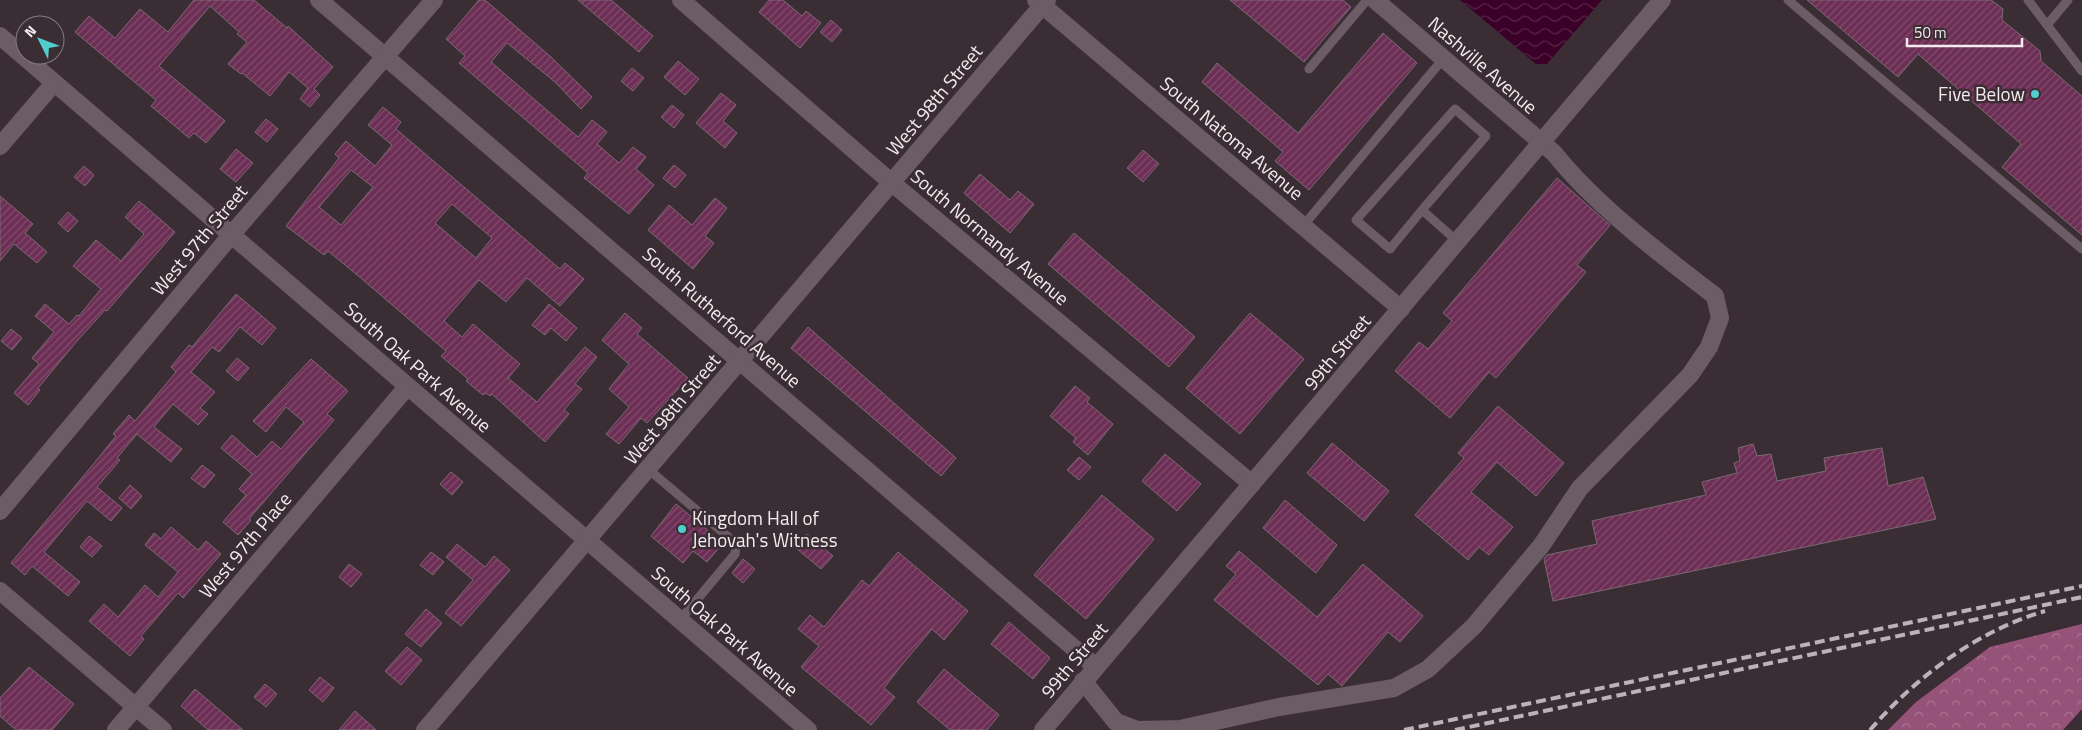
<svg xmlns="http://www.w3.org/2000/svg" width="2082" height="730" font-family="'Titillium Web',sans-serif">
<style>
.forest{fill:url(#forest-crowns)}
.water{fill:url(#water-waves)}
.building{fill:url(#building-hatch);stroke:#7a6a73;fill-rule:evenodd}
.lines{fill:none;stroke-linecap:round;stroke-linejoin:round}
.service{stroke:#6c5c65;stroke-width:9}
.minor{stroke:#6c5c65;stroke-width:18}
.rail{stroke:#bdb2b7;stroke-width:4;stroke-dasharray:10 5;stroke-linecap:butt}
.poi-dot{fill:#52cdcd;stroke:#3b2d34;stroke-width:2}
.labels{text-anchor:middle;stroke-width:5;stroke-linejoin:round;paint-order:stroke}
.street-label{font-size:19px;fill:#f4ebef;stroke:#3b2d34}
.poi-label{font-size:19px;fill:#f4ebef;stroke:#3b2d34;text-anchor:end}
</style>
<defs>
<pattern id="forest-crowns" width="20" height="18" patternUnits="userSpaceOnUse" patternTransform="scale(1.25)"><rect width="20" height="18" fill="#955379"/><path d="M2 6a3 3 0 1 1 6 0M12 15a3 3 0 1 1 6 0" fill="none" stroke="#aa7493"/></pattern>
<pattern id="water-waves" width="16" height="10" patternUnits="userSpaceOnUse" patternTransform="scale(1.25)"><rect width="16" height="10" fill="#3a0027"/><path d="M0 5q4-4 8 0t8 0" fill="none" stroke="#572547"/></pattern>
<pattern id="building-hatch" width="6" height="6" patternUnits="userSpaceOnUse" patternTransform="scale(1.25)"><rect width="6" height="6" fill="#6c2e54"/><path d="M-1 1l2-2M0 6l6-6M5 7l2-2" fill="none" stroke="#824c6d"/></pattern>
</defs>
<rect width="100%" height="100%" fill="#3b2d34"/>
<polygon class="forest" points="2082,624 2082,709 2063,730 1888,730 1916,702 1990,647"/>
<polygon class="water" points="1460,0 1602,0 1547,64 1536,64"/>
<g class="building">
<polygon points="194,0 254,0 287,28 288,26 333,67 314,89 320,95 310,107 300,99 308,88 289,72 270,96 242,73 241,74 228,64 247,42 237,34 239,32 210,6 159,66 225,121 206,143 194,133 189,138 151,106 156,100 75,32 89,16 115,38 140,9 168,32"/>
<polygon points="479,0 485,0 499,12 551,57 592,97 581,109 555,82 507,43 491,62 578,137 592,120 607,132 597,144 619,163 633,147 646,157 636,169 654,185 629,214 584,178 588,173 459,63 465,56 446,39"/>
<polygon points="578,0 611,0 653,36 639,52"/>
<polygon points="769,0 783,0 802,16 806,11 821,23 800,48 759,12"/>
<polygon points="1230,0 1343,0 1351,7 1304,62"/>
<polygon points="1807,0 1991,0 2003,9 2002,20 2040,51 2041,61 2082,96 2082,235 2002,167 2021,144 1918,54 1898,77"/>
<polygon points="831,20 842,30 832,42 820,32"/>
<polygon points="1383,33 1417,63 1309,190 1275,161 1283,152 1202,82 1217,63 1298,133"/>
<polygon points="678,61 699,79 685,95 664,77"/>
<polygon points="632,68 644,78 633,91 621,81"/>
<polygon points="721,93 736,105 723,121 737,133 725,148 696,123"/>
<polygon points="672,105 684,115 674,128 661,117"/>
<path d="M383,107L401,122L396,129L560,269L565,263L584,279L560,306L527,278L506,302L479,280L444,321L462,337L473,324L520,364L508,378L537,402L585,347L597,357L575,384L582,389L564,410L569,414L545,442L492,394L490,396L486,393L483,395L466,381L468,379L441,356L446,351L362,279L328,251L324,255L286,226L339,158L335,154L346,141L375,166L392,145L368,125ZM351,170L373,187L341,225L319,207ZM452,204L492,238L476,258L435,223Z"/>
<polygon points="266,119 278,129 267,142 255,132"/>
<polygon points="236,149 253,163 236,182 220,169"/>
<polygon points="1143,150 1159,164 1143,182 1127,168"/>
<polygon points="674,165 686,175 675,188 663,178"/>
<polygon points="84,166 94,175 85,186 74,177"/>
<polygon points="980,174 1010,200 1018,191 1034,204 1010,233 964,193"/>
<polygon points="1557,178 1610,225 1577,265 1586,272 1496,378 1489,372 1450,418 1395,371 1419,342 1428,349 1452,321 1443,313"/>
<polygon points="0,196 33,224 25,233 47,252 37,263 14,244 0,261"/>
<polygon points="715,198 727,208 705,236 714,243 693,269 648,230 669,205 692,225"/>
<polygon points="139,201 175,232 107,311 105,310 77,341 38,388 40,390 28,405 14,393 39,364 32,358 54,332 35,316 45,304 69,324 77,315 79,316 101,289 73,266 96,240 121,261 144,234 125,217"/>
<polygon points="68,212 78,221 68,232 58,223"/>
<polygon points="1074,233 1195,337 1169,367 1048,264"/>
<polygon points="236,294 276,328 262,345 240,327 219,352 212,347 191,372 215,392 200,408 208,414 198,425 173,404 154,427 182,449 171,462 137,434 117,458 120,460 97,487 122,508 111,521 87,501 44,552 80,582 68,596 32,566 25,575 11,563 91,467 116,436 113,434 129,415 135,421 176,372 171,367 189,345 192,347"/>
<polygon points="549,304 577,328 566,341 551,328 545,335 532,325"/>
<polygon points="625,313 642,328 637,334 688,378 647,423 641,418 619,444 606,434 629,407 609,389 629,364 602,340"/>
<polygon points="1250,313 1304,359 1240,434 1186,388"/>
<polygon points="808,327 956,458 941,476 791,348"/>
<polygon points="11,329 22,338 12,350 1,341"/>
<polygon points="237,358 249,368 238,381 226,371"/>
<polygon points="311,359 348,391 327,414 334,420 249,519 251,520 238,535 223,522 246,495 239,489 252,474 221,448 232,435 257,457 272,441 281,449 304,422 286,407 266,432 253,421"/>
<polygon points="1075,386 1090,398 1087,402 1113,424 1088,455 1073,442 1076,438 1050,416"/>
<polygon points="1498,406 1564,463 1536,496 1497,462 1471,492 1513,527 1489,555 1479,547 1468,560 1415,515 1464,458 1458,453"/>
<polygon points="1332,443 1389,491 1364,521 1307,473"/>
<polygon points="1753,444 1757,456 1771,454 1777,481 1826,471 1824,458 1882,448 1888,486 1923,477 1936,519 1553,601 1544,559 1547,555 1597,544 1592,521 1706,495 1702,482 1737,473 1734,463 1740,461 1738,448"/>
<polygon points="1165,454 1201,484 1177,511 1142,481"/>
<polygon points="1079,457 1091,467 1079,480 1067,470"/>
<polygon points="202,465 215,475 204,488 191,478"/>
<polygon points="451,472 463,482 452,495 440,484"/>
<polygon points="130,485 142,496 131,509 119,498"/>
<polygon points="1102,495 1154,539 1086,619 1034,575"/>
<polygon points="1285,500 1337,545 1316,573 1263,528"/>
<polygon points="676,504 723,543 707,562 693,551 683,563 651,536"/>
<polygon points="171,527 198,550 206,541 221,554 183,598 178,593 141,636 144,639 130,656 89,621 104,604 118,617 145,585 158,597 178,572 145,545 154,533 161,539"/>
<polygon points="807,534 833,556 821,569 796,548"/>
<polygon points="89,536 102,546 92,557 80,547"/>
<polygon points="457,544 485,567 494,556 510,570 461,626 445,613 473,580 446,557"/>
<polygon points="1239,551 1317,617 1363,564 1423,616 1400,642 1388,632 1342,686 1328,674 1318,685 1214,600 1236,574 1226,566"/>
<polygon points="431,552 444,562 433,575 420,565"/>
<polygon points="898,552 968,611 944,640 932,629 901,666 884,688 895,697 871,725 801,667 819,646 798,629 810,615 824,627 862,580 869,586"/>
<polygon points="743,559 755,569 743,583 732,573"/>
<polygon points="349,564 362,574 351,587 339,577"/>
<polygon points="426,609 442,623 421,647 405,634"/>
<polygon points="1009,622 1050,658 1033,679 991,644"/>
<polygon points="407,647 422,660 401,685 385,671"/>
<polygon points="29,667 74,704 52,730 16,730 0,716 0,698"/>
<polygon points="944,669 999,715 987,730 950,730 917,702"/>
<polygon points="320,677 334,688 323,702 309,690"/>
<polygon points="265,684 277,694 266,707 254,697"/>
<polygon points="195,689 243,730 208,730 181,706"/>
<polygon points="355,711 376,730 339,730"/>
</g>
<g class="lines">
<g class="service">
<polyline points="1788,0 2082,249"/>
<polyline points="2028,0 2082,71"/>
<polyline points="2047,25 2068,0"/>
<polyline points="1309,69 1367,0"/>
<polyline points="1422,210 1486,136 1455,109 1356,220 1390,249 1422,210 1457,241"/>
<polyline points="1303,226 1443,59"/>
<polyline points="648,469 733,541 736,547 735,554 680,620"/>
</g>
<g class="minor">
<polyline points="319,0 1096,667"/>
<polyline points="681,0 892,183 1252,484"/>
<polyline points="1036,0 1401,309"/>
<polyline points="0,36 808,730"/>
<polyline points="0,146 54,83"/>
<polyline points="0,511 232,234 434,0"/>
<polyline points="0,591 163,730"/>
<path d="M1083,681L1116,722L1137,730L1180,729L1279,707L1394,688L1428,669L1474,626L1541,546L1580,488L1690,375L1709,347L1720,318L1715,296C1663,256 1595,205 1554,153L1375,0"/>
<polyline points="116,730 407,387"/>
<polyline points="425,730 1047,0"/>
<polyline points="1043,730 1662,0"/>
</g>
<g class="rail">
<polyline points="1404,730 2082,586"/>
<polyline points="1455,730 2082,597"/>
<path d="M1870,730C1916,677 1977,631 2045,611"/>
</g>
</g>
<g class="poi-dot">
<circle cx="2035" cy="94" r="5"/>
<circle cx="682" cy="529" r="5"/>
</g>
<g class="labels">
<g class="street-label">
<text transform="translate(1483 65) rotate(41)" y="7">Nashville Avenue</text>
<text transform="translate(934 100) rotate(-50)" y="7">West 98th Street</text>
<text transform="translate(1232 138) rotate(40)" y="7">South Natoma Avenue</text>
<text transform="translate(990 237) rotate(40)" y="7">South Normandy Avenue</text>
<text transform="translate(199 240) rotate(-50)" y="7">West 97th Street</text>
<text transform="translate(722 317) rotate(41)" y="7">South Rutherford Avenue</text>
<text transform="translate(1337 352) rotate(-50)" y="7">99th Street</text>
<text transform="translate(418 367) rotate(41)" y="7">South Oak Park Avenue</text>
<text transform="translate(672 409) rotate(-50)" y="7">West 98th Street</text>
<text transform="translate(245 545) rotate(-50)" y="7">West 97th Place</text>
<text transform="translate(725 631) rotate(41)" y="7">South Oak Park Avenue</text>
<text transform="translate(1074 660) rotate(-50)" y="7">99th Street</text>
</g>
<g class="poi-label">
<text x="2025" y="101">Five Below</text>
<text x="692" y="525" text-anchor="start">Kingdom Hall of<tspan x="692" dy="22">Jehovah's Witness</tspan></text>
</g>
</g>
<g transform="translate(40 40) rotate(312)"><circle r="24" fill="#3b2d34" stroke="#85797f"/>
<path d="M0-4L9 19L0 12L-9 19Z" fill="#52cdcd"/>
<text y="-8" font-size="14" font-weight="bold" text-anchor="middle" fill="#f4ebef">N</text>
</g>
<path d="M1907 38v8h115v-8" fill="none" stroke="#f4ebef" stroke-width="2.5"/>
<text x="1914" y="38" font-size="15" fill="#f4ebef" stroke="#3b2d34" stroke-width="4" paint-order="stroke">50 m</text>
</svg>
